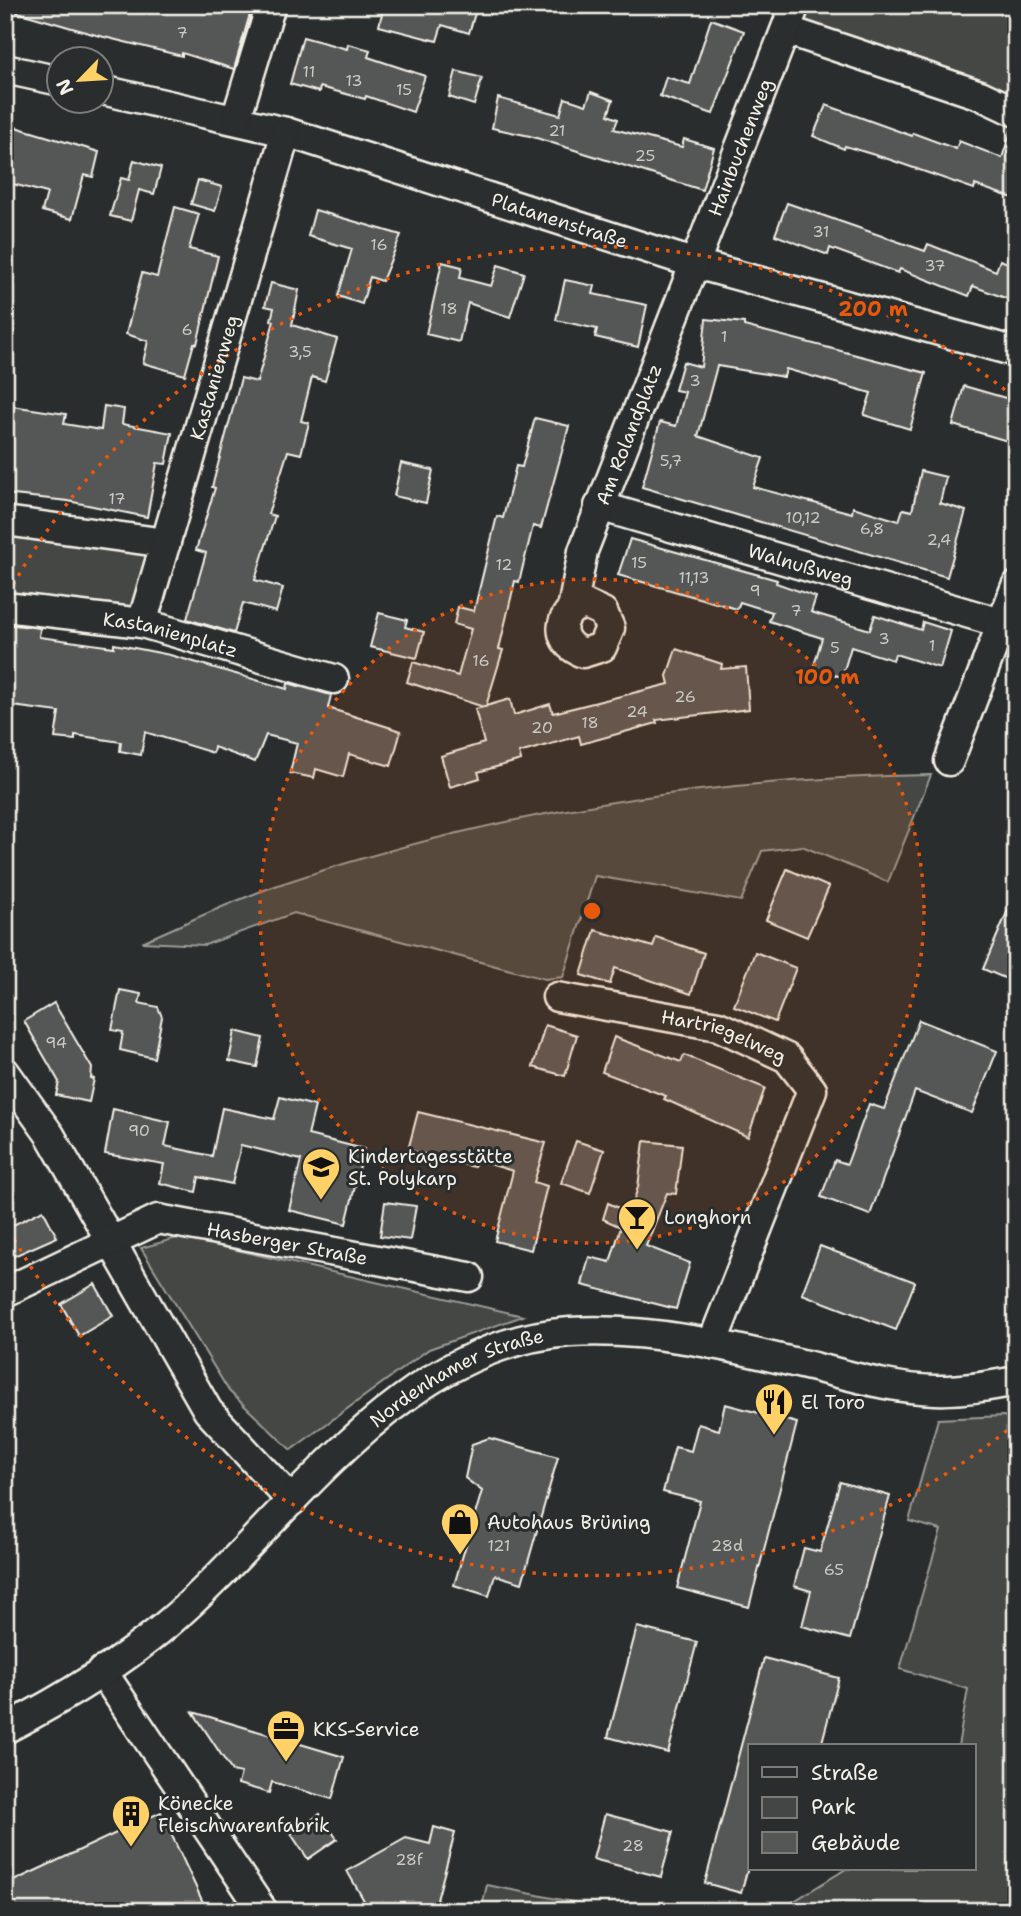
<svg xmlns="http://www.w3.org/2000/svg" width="1021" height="1916" font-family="'Shantell Sans',sans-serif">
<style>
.green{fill:#444645;stroke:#9c9c96;stroke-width:2}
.building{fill:#555756;stroke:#f4f1e8;stroke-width:2}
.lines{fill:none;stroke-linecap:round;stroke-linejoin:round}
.minor-casing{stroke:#f4f1e8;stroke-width:33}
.minor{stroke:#2a2d2e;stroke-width:28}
.ring{fill:none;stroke:#e8590c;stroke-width:3.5;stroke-dasharray:3.5 7}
.labels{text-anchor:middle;stroke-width:6;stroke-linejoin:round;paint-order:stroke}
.number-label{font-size:16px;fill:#cccac4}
.street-label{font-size:19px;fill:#f4f1e8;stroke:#2a2d2e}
.poi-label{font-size:19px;fill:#f4f1e8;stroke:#2a2d2e;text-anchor:start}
.centre{fill:#e8590c;stroke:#2a2d2e;stroke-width:3.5}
.ring-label{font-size:21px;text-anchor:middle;font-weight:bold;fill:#e8590c;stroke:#2a2d2e;stroke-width:6;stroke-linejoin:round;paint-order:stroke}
</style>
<rect width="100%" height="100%" fill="#2a2d2e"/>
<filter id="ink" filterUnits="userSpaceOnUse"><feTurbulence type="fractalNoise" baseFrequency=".0143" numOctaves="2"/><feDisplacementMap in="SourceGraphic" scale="14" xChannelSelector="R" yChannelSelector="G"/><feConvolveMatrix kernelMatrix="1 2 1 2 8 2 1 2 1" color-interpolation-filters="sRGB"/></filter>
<g filter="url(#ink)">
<g class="green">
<polygon points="810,5 1016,5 1016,105 803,24"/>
<polygon points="5,528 150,553 132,611 5,594"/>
<path d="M931,775L888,882L802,846L762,851L741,901L595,876L563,977L545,979L294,913L205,945L142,942C188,922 236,899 284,883C494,812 710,778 931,775Z"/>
<polygon points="180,1237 523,1316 429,1349 291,1450 229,1391 141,1248"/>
<polygon points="1003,1416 1016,1419 1016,1911 778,1911 846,1869 974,1869 974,1746 958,1746 968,1689 900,1669 941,1530 909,1521 938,1419"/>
<polygon points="487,1885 617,1911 481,1911"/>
</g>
<g class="building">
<polygon points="18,5 221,5 250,14 234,69 182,53 182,56 96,35 17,12"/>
<polygon points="384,5 460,5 476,10 469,33 442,25 437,41 379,26"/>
<polygon points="711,19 744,31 713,114 660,96 666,77 690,84"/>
<polygon points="303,37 347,49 348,44 370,50 368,57 425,76 413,112 366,96 365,99 320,87 319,92 290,84"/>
<polygon points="456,71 482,78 474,105 449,97"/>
<polygon points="591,92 613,100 608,115 618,119 614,129 682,147 684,139 714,148 702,190 530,136 492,128 498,98 560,115 565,98 586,105"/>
<polygon points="826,105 912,136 913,133 956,149 959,141 1002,158 1012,128 1016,128 1016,199 975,185 974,189 888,159 845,146 844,149 813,136"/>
<polygon points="12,126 99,152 93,177 84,175 72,219 42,211 47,193 5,182 5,151"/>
<polygon points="134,160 161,168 154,194 139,190 131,221 110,216 121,178 129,180"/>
<polygon points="198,180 222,187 215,211 191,204"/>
<polygon points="787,203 925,251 928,244 996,271 1000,260 1016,266 1016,302 973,286 969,296 900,269 898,273 830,248 828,255 775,235"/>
<polygon points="175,207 199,214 189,249 218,256 197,344 194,343 185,375 143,363 148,341 126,334 142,273 157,277"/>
<polygon points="315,210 401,235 382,281 370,277 362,304 338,296 352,249 308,236"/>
<polygon points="442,262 462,267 460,278 491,286 498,265 524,273 510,317 468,303 459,342 426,334"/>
<polygon points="565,280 595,286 593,294 647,305 638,347 595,337 597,329 556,320"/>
<polygon points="271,283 299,290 292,325 337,339 325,381 312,377 301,421 309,423 301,454 288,451 268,514 275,516 255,580 283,588 276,612 243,603 234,633 187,619 206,553 196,550 215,488 212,487 241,378 257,382 274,321 271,320 274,308 265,306"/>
<polygon points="706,319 744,323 744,326 926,373 910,429 864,415 871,393 786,369 784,377 717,366 698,436 763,458 753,487 852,513 853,507 899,521 903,509 912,511 921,471 946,477 940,503 966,511 947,577 642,487 660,422 676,426 685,392 675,390 683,362 701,367"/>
<polygon points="964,386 1016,401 1016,427 1011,442 953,425"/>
<polygon points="5,405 66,414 64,424 101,430 104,406 124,409 122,424 172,433 166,464 157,463 147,517 68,501 5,494"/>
<polygon points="535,418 569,426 541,528 533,526 519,582 515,581 499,649 503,650 486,706 510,699 514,715 550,704 553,713 669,684 667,676 676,649 722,664 721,669 746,667 749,709 656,720 657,723 581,744 579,736 519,753 521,760 478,772 480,778 450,787 441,756 484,743 475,709 484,707 407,682 413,662 458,676 471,629 454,624 458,607 474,611 497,516 503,518 516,466 522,467"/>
<polygon points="401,463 433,470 426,503 394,496"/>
<polygon points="630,539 777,580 776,583 816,597 811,612 870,630 875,615 921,630 923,622 951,631 940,668 895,654 893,660 851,647 842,677 813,669 822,638 769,621 772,612 740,602 737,609 618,575"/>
<polygon points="379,613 407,620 405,627 424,632 417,658 370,647"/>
<polygon points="5,624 40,628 39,637 114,647 114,644 170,655 287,689 288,683 331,695 328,708 401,731 391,766 349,754 343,777 316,769 314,778 290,773 297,743 266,735 255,762 214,747 213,753 145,732 141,755 120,751 121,742 75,735 75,740 55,738 59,712 5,705"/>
<polygon points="787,869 829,887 807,937 766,920"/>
<polygon points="1016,891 1016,983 983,969"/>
<polygon points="595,930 653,947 656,937 704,953 691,994 615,968 610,984 581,975"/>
<polygon points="755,952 796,968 775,1022 734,1006"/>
<polygon points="120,990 141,994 139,1003 158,1007 162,1017 154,1058 120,1050 123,1032 112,1030"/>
<polygon points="54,1003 92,1068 91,1078 94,1079 89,1102 56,1095 59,1082 24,1021"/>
<polygon points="919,1020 997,1051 972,1113 915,1091 870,1215 821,1197 835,1160 847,1164 869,1104 884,1109"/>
<polygon points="545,1025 577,1035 565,1076 533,1067"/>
<polygon points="235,1031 263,1038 257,1067 229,1061"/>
<polygon points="614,1037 681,1062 684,1055 765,1088 748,1137 664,1099 666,1096 602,1072"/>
<polygon points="280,1097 315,1106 308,1135 364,1149 346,1224 289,1210 301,1160 241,1145 232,1184 199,1177 196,1192 160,1183 164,1164 105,1154 113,1109 170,1122 165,1146 212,1156 222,1108 274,1119"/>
<polygon points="418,1112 546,1143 534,1182 547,1186 531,1250 495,1241 513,1171 476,1160 474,1167 408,1150"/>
<polygon points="576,1141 604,1150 590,1193 561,1183"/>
<polygon points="644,1141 682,1145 676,1194 667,1193 646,1246 690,1263 676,1309 582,1285 589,1257 610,1262 621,1227 603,1219 608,1203 630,1213 638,1187"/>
<polygon points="385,1202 416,1206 410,1240 380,1236"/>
<polygon points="43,1210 57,1237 5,1260 5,1229"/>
<polygon points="820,1246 915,1282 896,1330 802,1294"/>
<polygon points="95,1284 113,1316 79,1336 61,1304"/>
<polygon points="725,1404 797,1423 749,1607 677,1588 700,1501 663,1492 675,1447 691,1451 698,1424 719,1430"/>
<polygon points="489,1438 558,1457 522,1583 495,1575 489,1596 454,1585 482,1491 465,1478 472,1444"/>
<polygon points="840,1482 890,1496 850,1639 802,1626 811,1591 794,1586 804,1548 820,1552"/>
<polygon points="637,1627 697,1642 668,1753 608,1737"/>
<polygon points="764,1658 839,1678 821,1746 750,1746 750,1860 741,1893 705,1883"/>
<polygon points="193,1712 344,1757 332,1799 272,1782 269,1793 238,1784 241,1773 232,1771"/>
<polygon points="161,1812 207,1911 5,1911 5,1885"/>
<polygon points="320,1814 337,1839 308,1859 291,1834"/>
<polygon points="605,1814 673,1832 661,1877 593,1859"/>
<polygon points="434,1827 455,1833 434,1911 370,1911 347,1871 406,1838 430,1844"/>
</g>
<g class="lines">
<g class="minor-casing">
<g id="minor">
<polyline points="786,30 980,95 1016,112"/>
<polyline points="5,69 60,81"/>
<path id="s1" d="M102,90L286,132L696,264L1016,352"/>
<polyline points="236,119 271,5"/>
<path id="s2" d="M599,506L1001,623"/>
<polyline points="5,521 166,543"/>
<path id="s3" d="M5,607L142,623L334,679"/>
<path id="s4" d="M572,609L585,604L603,612L610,628L602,647L583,653C562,645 555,626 572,609L583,551L795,5"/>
<path id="s5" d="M142,623L286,132"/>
<polyline points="949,761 1016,586"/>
<path id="s6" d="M557,997L718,1026L787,1058L812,1090L712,1344"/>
<polyline points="5,1072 50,1135 208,1411 292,1501"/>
<path id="s7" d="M5,1292L158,1219L469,1277"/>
<polyline points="102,1671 263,1911"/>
<path id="s8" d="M5,1729C61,1700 117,1666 166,1625C288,1522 395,1344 570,1332C651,1327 732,1347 810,1366C851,1376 893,1389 935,1390C962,1391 990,1386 1016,1381"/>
</g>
</g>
<use href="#minor" class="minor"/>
</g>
</g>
<circle cx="592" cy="911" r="332" fill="#e8590c" fill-opacity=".12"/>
<g class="ring">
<circle cx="592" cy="911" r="332"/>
<path d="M1015 1424A665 665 0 0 1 8 1228M8 594A665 665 0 0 1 1015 398"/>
</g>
<defs>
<g id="school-pin" transform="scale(2.0125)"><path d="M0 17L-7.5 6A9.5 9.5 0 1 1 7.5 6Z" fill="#ffd166" stroke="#2a2d2e"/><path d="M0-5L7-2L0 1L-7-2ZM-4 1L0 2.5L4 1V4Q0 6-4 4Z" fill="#111"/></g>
<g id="bar-pin" transform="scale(2.0125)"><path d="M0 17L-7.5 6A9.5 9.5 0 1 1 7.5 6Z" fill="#ffd166" stroke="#2a2d2e"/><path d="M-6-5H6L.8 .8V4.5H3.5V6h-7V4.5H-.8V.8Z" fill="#111"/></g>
<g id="restaurant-pin" transform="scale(2.0125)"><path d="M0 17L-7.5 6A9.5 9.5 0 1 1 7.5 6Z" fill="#ffd166" stroke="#2a2d2e"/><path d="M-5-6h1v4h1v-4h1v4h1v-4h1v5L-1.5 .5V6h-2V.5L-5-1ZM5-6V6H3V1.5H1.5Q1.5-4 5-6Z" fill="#111"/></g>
<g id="shop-pin" transform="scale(2.0125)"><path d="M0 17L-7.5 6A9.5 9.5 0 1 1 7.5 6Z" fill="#ffd166" stroke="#2a2d2e"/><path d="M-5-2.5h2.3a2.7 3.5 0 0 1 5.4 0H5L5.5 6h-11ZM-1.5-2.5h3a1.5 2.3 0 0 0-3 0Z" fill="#111"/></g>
<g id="office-pin" transform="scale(2.0125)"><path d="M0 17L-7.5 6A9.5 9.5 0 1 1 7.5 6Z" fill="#ffd166" stroke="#2a2d2e"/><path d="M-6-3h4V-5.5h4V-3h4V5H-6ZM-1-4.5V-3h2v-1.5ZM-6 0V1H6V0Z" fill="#111"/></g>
<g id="building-pin" transform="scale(2.0125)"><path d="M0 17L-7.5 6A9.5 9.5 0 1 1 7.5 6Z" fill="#ffd166" stroke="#2a2d2e"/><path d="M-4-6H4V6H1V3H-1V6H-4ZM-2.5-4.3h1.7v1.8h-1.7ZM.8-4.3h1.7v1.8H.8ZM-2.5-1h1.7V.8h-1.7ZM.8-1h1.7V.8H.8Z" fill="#111"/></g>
</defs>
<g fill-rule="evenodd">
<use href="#school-pin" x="321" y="1167"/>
<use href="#bar-pin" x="637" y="1217"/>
<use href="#restaurant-pin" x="774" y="1402"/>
<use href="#shop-pin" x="460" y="1522"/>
<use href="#office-pin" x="286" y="1729"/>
<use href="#building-pin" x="131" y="1814"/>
</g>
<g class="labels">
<g class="number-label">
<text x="182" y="38">7</text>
<text x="309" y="77">11</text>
<text x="354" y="86">13</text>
<text x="404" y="95">15</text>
<text x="557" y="136">21</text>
<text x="645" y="161">25</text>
<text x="821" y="237">31</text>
<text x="379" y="250">16</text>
<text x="935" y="271">37</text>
<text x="449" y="314">18</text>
<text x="187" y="335">6</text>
<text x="724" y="342">1</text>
<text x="300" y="357">3,5</text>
<text x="695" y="386">3</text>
<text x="671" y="466">5,7</text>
<text x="117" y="504">17</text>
<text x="803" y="523">10,12</text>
<text x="872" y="534">6,8</text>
<text x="939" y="545">2,4</text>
<text x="639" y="568">15</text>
<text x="504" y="570">12</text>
<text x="694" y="583">11,13</text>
<text x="755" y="596">9</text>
<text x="796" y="616">7</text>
<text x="884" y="644">3</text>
<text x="932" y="651">1</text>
<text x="835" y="653">5</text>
<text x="481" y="666">16</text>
<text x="685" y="702">26</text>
<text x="637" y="717">24</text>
<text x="590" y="728">18</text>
<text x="542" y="733">20</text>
<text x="56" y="1048">94</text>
<text x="139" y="1136">90</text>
<text x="499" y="1551">121</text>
<text x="727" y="1551">28d</text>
<text x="834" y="1575">65</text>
<text x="633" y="1851">28</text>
<text x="409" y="1865">28f</text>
</g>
<g class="street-label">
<text dy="7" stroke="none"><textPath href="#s4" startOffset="640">Hainbuchenweg</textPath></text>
<text dy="7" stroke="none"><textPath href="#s1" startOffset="476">Platanenstraße</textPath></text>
<text dy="7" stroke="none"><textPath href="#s5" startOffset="256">Kastanienweg</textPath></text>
<text dy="7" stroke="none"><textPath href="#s4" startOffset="332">Am Rolandplatz</textPath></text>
<text dy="7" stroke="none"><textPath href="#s2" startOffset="210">Walnußweg</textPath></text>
<text dy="7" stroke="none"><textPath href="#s3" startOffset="168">Kastanienplatz</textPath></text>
<text dy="7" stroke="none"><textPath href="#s6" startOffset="172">Hartriegelweg</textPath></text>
<text dy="7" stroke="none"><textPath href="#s7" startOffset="301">Hasberger Straße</textPath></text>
<text dy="7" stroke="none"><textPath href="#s8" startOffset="578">Nordenhamer Straße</textPath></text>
</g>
<g class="poi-label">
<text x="348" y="1163">Kindertagesstätte<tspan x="348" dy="22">St. Polykarp</tspan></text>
<text x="664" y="1224">Longhorn</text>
<text x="801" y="1409">El Toro</text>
<text x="487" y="1529">Autohaus Brüning</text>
<text x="313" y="1736">KKS-Service</text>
<text x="158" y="1810">Könecke<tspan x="158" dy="22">Fleischwarenfabrik</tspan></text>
</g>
</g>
<circle cx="592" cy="911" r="10" class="centre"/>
<g class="ring-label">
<text x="873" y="316">200 m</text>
<text x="827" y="684">100 m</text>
</g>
<rect width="1021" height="1916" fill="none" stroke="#2a2d2e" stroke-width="28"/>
<rect x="14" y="14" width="993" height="1888" fill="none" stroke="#f4f1e8" stroke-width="2.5" filter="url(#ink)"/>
<rect x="748" y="1744" width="228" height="126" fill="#2a2d2e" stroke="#7b7b78" stroke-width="2"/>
<rect x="762" y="1767" width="35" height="10" fill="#2a2d2e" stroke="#7b7b78" stroke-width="2"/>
<text x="811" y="1780" font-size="21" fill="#f4f1e8">Straße</text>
<rect x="762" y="1797" width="35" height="21" fill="#444645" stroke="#7b7b78" stroke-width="2"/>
<text x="811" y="1814" font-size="21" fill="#f4f1e8">Park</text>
<rect x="762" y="1832" width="35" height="21" fill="#555756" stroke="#7b7b78" stroke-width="2"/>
<text x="811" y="1850" font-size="21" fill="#f4f1e8">Gebäude</text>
<g transform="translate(80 80) rotate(245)"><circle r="33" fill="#2a2d2e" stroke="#7b7b78" stroke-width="2"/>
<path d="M0-5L12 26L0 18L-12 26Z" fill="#ffd166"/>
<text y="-10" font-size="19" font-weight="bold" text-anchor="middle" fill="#f4f1e8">N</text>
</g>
</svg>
